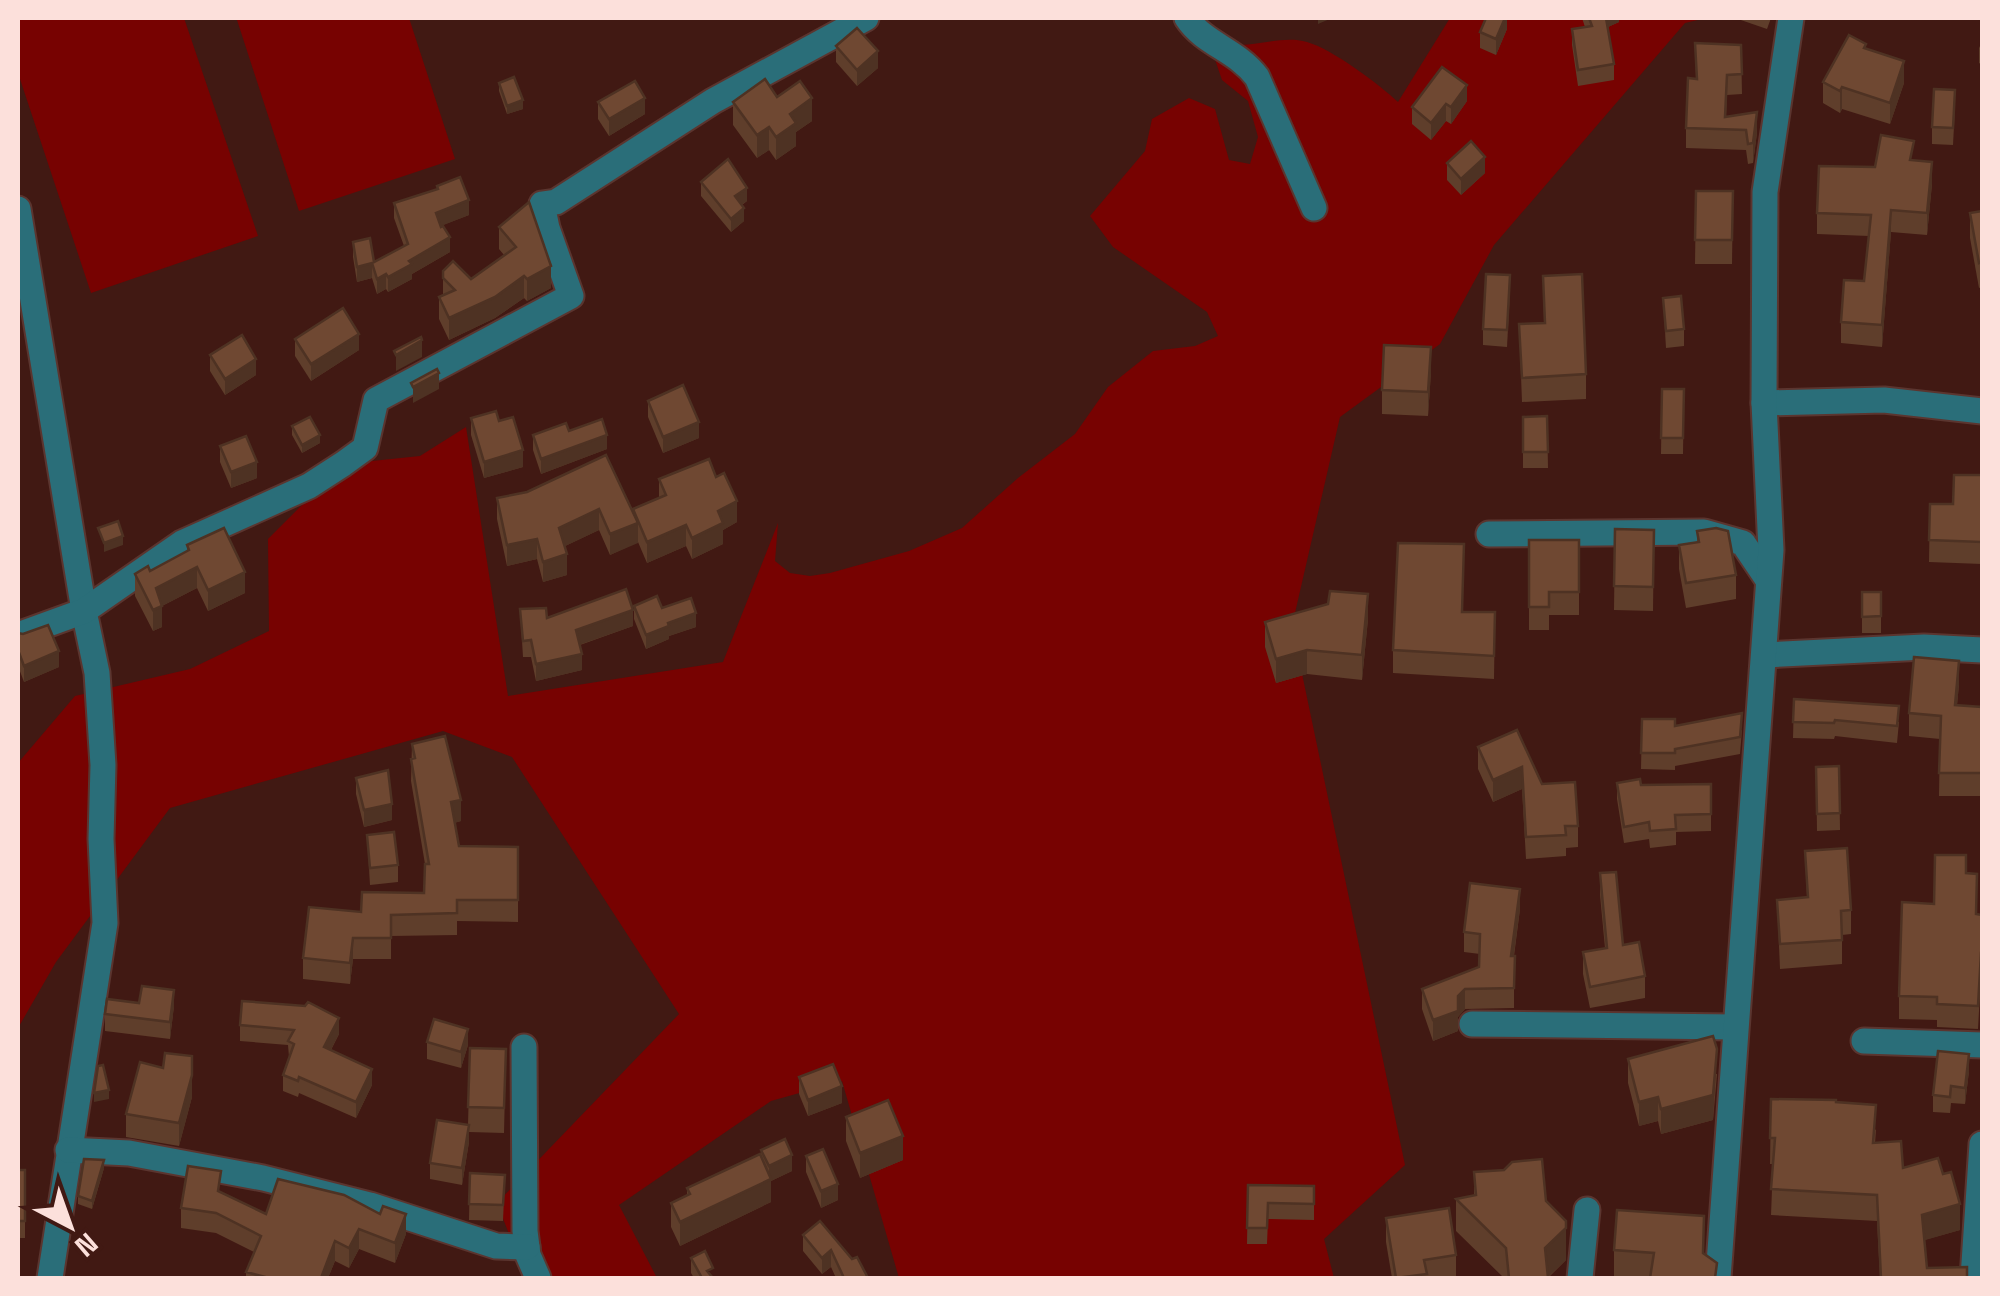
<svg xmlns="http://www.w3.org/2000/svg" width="2000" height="1296" font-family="'Space Grotesk',sans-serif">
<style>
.green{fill:#770201}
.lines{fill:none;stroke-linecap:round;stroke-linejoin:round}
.minor-casing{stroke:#5b352f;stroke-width:29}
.minor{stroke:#2a6e79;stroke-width:25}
.wall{fill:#5f3e2b}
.shaded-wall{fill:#4e3223}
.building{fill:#6f4832;stroke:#4e3223;stroke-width:2.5}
</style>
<rect width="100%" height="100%" fill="#411913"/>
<g class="green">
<polygon points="18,18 184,18 258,236 91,293 18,73"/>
<polygon points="244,18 409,18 455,159 299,211 237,20"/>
<path d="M1450,18H1706L1685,23L1494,245L1440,344L1340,417L1292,626L1405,1165L1324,1239L1334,1278H899L842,1081L771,1101L619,1205L657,1278H526L497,1203L679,1014L512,757L443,731L170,808L56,962L18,1028V763L75,696L190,669L269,631L268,539L343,464L420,456L466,427L508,696L723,662L778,523L775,561L790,573L810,576L830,573L909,551L962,528L1018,478L1075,434L1108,387L1153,351L1195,346L1218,336L1207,312L1113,247L1090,216L1145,151L1152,119L1189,98L1215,109L1229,160L1250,164L1258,137L1248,101L1222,80L1208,39C1242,55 1276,33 1307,42C1332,49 1379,84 1398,102Z"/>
</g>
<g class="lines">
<g class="minor-casing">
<g id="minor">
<path d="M1187,18C1204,44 1237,50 1257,77L1314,208"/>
<polyline points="18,209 84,611 97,673 103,765 101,839 105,923 50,1278"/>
<polyline points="1764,403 1884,400 1982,411"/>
<polyline points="1489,534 1704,532 1743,543 1768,580"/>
<polyline points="18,635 84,611 182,543 309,486 343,464 365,448 376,400 571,296 547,228 542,204 556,202 713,101 866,18"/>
<polyline points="1764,655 1924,647 1982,650"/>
<polyline points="1472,1024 1735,1027"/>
<polyline points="1864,1041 1982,1045"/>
<polyline points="524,1047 525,1231 528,1255 538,1278"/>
<polyline points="68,1150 129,1153 263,1178 370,1205 496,1246 527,1247"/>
<polyline points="1580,1278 1587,1210"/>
<polyline points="1718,1278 1771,550 1764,403 1765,192 1791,18"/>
<polyline points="1973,1278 1982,1144"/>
</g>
</g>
<use href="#minor" class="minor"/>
</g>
<g class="wall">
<polygon points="1507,18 1507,29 1496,55 1480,48 1480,32"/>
<polygon points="1582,18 1619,18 1619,22 1608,27 1614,64 1614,80 1578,86 1572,45 1572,29 1585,27"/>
<polygon points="1735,18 1771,18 1767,29"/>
<polygon points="1982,42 1982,65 1979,63 1979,48"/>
<polygon points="1695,43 1741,45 1742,94 1727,95 1726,117 1757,133 1753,163 1748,164 1746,150 1686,148 1686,128 1696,78"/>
<polygon points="836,46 878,68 857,86 836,62"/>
<polygon points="1866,49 1904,83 1890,124 1842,109 1840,113 1823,103 1823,82"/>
<polygon points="499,83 523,109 507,114 499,91"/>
<polygon points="777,97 812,121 796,132 796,146 776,160 769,150 757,158 733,125 733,102"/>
<polygon points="1467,101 1451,124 1446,121 1431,140 1412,124 1412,107"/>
<polygon points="598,102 645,114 609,136 598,119"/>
<polygon points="1955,107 1953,145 1932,144 1932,127"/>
<polygon points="1914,161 1932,184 1927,235 1891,232 1882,347 1841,343 1841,322 1864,281 1869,236 1817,234 1817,213 1875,167"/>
<polygon points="1447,163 1485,173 1461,195 1447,180"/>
<polygon points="701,182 747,201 742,205 744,221 731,232 701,196"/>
<polygon points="437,186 469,215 440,226 450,252 412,274 412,279 388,292 386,289 377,294 372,278 357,282 353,257 353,242 374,262 404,246 394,218 394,203 437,189"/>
<polygon points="1696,191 1733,191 1732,264 1695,264"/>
<polygon points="1982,211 1982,287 1979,288 1970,238 1970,213"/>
<polygon points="499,227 551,288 527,301 524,298 495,318 449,340 439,319 439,297 443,295 443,271 471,279 504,255 499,249"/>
<polygon points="1543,276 1586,374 1586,399 1522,402 1519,324 1544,323"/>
<polygon points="1510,292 1507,347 1483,345 1483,329"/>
<polygon points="1663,298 1684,329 1684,346 1666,348"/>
<polygon points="295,339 359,350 311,381 295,356"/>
<polygon points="210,355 256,375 225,395 210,371"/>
<polygon points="1431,372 1428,416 1382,414 1382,390"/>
<polygon points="1662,389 1684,389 1683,454 1661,454"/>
<polygon points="648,401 699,438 663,453 648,417"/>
<polygon points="1547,416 1548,468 1523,468 1523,417"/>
<polygon points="471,418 499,421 523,467 484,478 471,435"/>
<polygon points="292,426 320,443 302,453 292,435"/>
<polygon points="569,431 607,449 541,474 533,450 533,435"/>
<polygon points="220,446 257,478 231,488 220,462"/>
<polygon points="1982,475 1982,564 1929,562 1930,504 1953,504"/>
<polygon points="659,479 737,522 723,530 723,544 692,559 686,546 647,563 638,542 610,555 599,530 565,546 567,575 543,582 537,559 507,566 497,519 497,498 633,511 659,498"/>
<polygon points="1615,529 1654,530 1653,611 1614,610"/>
<polygon points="1697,531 1736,575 1736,599 1686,608 1679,569 1679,545 1697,542"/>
<polygon points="1529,540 1579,540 1579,615 1549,615 1549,630 1529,630"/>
<polygon points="187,545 245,593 208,611 197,588 162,606 162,627 153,631 135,596 135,574 150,571 187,552"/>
<rect x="1862" y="592" width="19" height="41"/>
<polygon points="1328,604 1368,619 1362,680 1307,674 1276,683 1265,647 1265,622"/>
<polygon points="634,606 662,608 696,627 669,636 669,639 646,649 634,619"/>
<polygon points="520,609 547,618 633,626 580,645 582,670 536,681 531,657 523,657"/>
<polygon points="1463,612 1495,612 1494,679 1393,673 1393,650"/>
<polygon points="18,633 59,667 24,682 18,666"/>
<polygon points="1959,684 1957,705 1982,707 1982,796 1939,796 1940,739 1909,736 1909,713"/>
<polygon points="1794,699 1899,722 1897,743 1835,736 1834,739 1793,738"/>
<polygon points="1642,719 1675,726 1742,730 1740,754 1675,766 1675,770 1641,769"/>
<polygon points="412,744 461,821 454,823 459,846 518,847 518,922 457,921 457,935 391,936 391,959 353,959 350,984 303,979 303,958 361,912 424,893 425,864 411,781"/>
<polygon points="1478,747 1542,784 1578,826 1578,847 1566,848 1566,856 1526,859 1522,789 1493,802 1478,769"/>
<polygon points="1839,766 1840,830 1817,831 1816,767"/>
<polygon points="356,778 392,820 364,827 356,794"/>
<polygon points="1617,783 1641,785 1711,784 1711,831 1676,832 1676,845 1650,848 1649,839 1624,843 1617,799"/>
<polygon points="367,835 398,865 398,882 370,885"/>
<polygon points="1805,851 1851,910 1851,934 1842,935 1842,964 1780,969 1777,900 1807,897"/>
<polygon points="1600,873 1623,945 1645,976 1645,998 1590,1008 1583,974 1583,952 1605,948 1600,895"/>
<polygon points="1966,873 1976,915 1982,915 1982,976 1981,976 1978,1029 1937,1027 1937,1020 1899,1019 1899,996 1934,904"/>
<polygon points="1520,909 1514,956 1514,1008 1465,1009 1458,1017 1458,1031 1433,1041 1422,1009 1422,989 1479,967 1480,954 1464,952 1464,932"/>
<polygon points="139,1003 174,1006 170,1039 105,1031 105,1014"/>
<polygon points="240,1025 339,1034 331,1050 372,1085 356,1118 299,1093 298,1097 283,1091 283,1075 289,1057 288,1045 240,1041"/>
<polygon points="427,1042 468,1045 461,1068 427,1059"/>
<polygon points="470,1048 506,1049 504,1133 469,1132 469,1142 462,1185 430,1179 430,1163 468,1125"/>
<polygon points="1628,1059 1717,1074 1713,1120 1661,1134 1658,1121 1639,1126 1628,1083"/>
<polygon points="163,1068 192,1097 179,1146 126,1137 126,1114"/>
<polygon points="1969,1071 1965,1104 1951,1103 1950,1113 1933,1112 1933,1095"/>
<polygon points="799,1077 842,1103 808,1116 799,1094"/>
<polygon points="1771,1099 1836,1102 1876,1130 1875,1143 1903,1168 1960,1230 1924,1240 1927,1268 1967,1278 1880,1278 1877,1221 1771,1215 1773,1164 1770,1164"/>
<polygon points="846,1117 903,1160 860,1178 846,1141"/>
<polygon points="761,1150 792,1171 771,1181 771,1202 680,1246 671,1227 671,1203 687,1195 687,1188 761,1157"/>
<polygon points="806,1156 838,1200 821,1208 806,1172"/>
<polygon points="104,1168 92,1209 78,1204 78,1196"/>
<rect x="18" y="1170" width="7" height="68"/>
<polygon points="1504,1170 1546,1201 1566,1253 1566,1260 1548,1278 1504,1278 1456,1231 1456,1199 1474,1196 1474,1172"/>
<polygon points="470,1173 505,1175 503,1221 469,1220"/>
<polygon points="1248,1185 1314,1186 1314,1220 1268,1219 1267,1244 1247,1244"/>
<polygon points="221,1192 266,1214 406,1234 395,1263 359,1249 349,1268 335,1261 328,1278 246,1278 246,1272 254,1252 216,1233 181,1228 181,1208"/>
<polygon points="1386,1218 1456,1255 1456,1278 1392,1278 1386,1242"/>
<polygon points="820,1221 868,1278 836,1278 831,1267 822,1274 803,1251 803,1235"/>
<polygon points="1614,1250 1704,1253 1717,1278 1614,1278"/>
<polygon points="691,1258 713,1278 694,1278 691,1273"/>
</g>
<g class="shaded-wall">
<polygon points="1318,18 1332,18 1318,24"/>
<polygon points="1505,18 1507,18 1507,29 1496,55 1496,39"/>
<polygon points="1606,18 1619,18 1619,22 1606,28"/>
<polygon points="878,51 878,68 857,86 857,70"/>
<polygon points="1904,61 1904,83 1890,124 1890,103"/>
<polygon points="1467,85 1467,101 1451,124 1451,107"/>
<polygon points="1842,87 1842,109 1840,113 1840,91"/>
<polygon points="645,98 645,114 609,136 609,119"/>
<polygon points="812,98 812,121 796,132 796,146 776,160 776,137 790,114"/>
<polygon points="523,100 523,109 507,114 507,106"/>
<polygon points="1446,104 1446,121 1431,140 1431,123"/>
<polygon points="1757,112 1757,133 1753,163 1753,143"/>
<polygon points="769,127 769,150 757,158 757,135"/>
<polygon points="1485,157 1485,173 1461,195 1461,179"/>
<polygon points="1932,162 1932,184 1927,235 1927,213"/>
<polygon points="747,188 747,201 735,209 735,196"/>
<polygon points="469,200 469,215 436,228 436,213"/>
<polygon points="744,208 744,221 731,232 731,219"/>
<polygon points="1891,210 1891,232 1882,347 1882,325"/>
<polygon points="450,237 450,252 412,274 412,279 388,292 388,277 409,261"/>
<polygon points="372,263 372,278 357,282 357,267"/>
<polygon points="551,266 551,288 527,301 527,279"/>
<polygon points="386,274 386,289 377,294 377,279"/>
<polygon points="524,276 524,298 495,318 449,340 449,318"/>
<polygon points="359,334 359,350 311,381 311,364"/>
<polygon points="422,340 422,357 396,371 396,355"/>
<polygon points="1431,347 1431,372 1428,416 1428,392"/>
<polygon points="256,359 256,375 225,395 225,379"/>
<polygon points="439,373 439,389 413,403 413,387"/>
<polygon points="699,422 699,438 663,453 663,437"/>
<polygon points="320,435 320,443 302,453 302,445"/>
<polygon points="607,435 607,449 541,474 541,459"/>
<polygon points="523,450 523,467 484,478 484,462"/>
<polygon points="257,462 257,478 231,488 231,472"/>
<polygon points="737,501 737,522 723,530 723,544 692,559 692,538 718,511"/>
<polygon points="599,509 599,530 559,549 559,528"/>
<polygon points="638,523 638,543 610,555 610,534"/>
<polygon points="686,525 686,546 647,563 647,542"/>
<polygon points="123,536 123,545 104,552 104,543"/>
<polygon points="537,539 537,559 507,566 507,545"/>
<polygon points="567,554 567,575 543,582 543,562"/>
<polygon points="197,567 197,588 162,606 162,627 153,631 153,610 156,588"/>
<polygon points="245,572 245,593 208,611 208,590"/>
<polygon points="1368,594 1368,619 1362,680 1362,655"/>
<polygon points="633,610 633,626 576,646 576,630"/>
<polygon points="696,613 696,627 669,636 669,639 646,649 646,635 668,623"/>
<polygon points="1307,650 1307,674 1276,683 1276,659"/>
<polygon points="59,651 59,667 24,682 24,666"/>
<polygon points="582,654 582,670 536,681 536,664"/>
<polygon points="1959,661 1959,684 1955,727 1955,705"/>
<polygon points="1522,767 1522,789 1493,802 1493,780"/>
<polygon points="461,800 461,821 451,824 451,802"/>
<polygon points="392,804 392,820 364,827 364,810"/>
<polygon points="1520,889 1520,909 1511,976 1511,956"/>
<polygon points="353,938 353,959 350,984 350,963"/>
<polygon points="1465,989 1465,1009 1458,1017 1458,1031 1433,1041 1433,1020"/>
<polygon points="174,990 174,1006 170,1039 170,1022"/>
<polygon points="339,1018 339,1034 324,1063 324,1047"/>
<polygon points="468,1029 468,1045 461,1068 461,1052"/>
<polygon points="1717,1049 1713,1120 1661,1134 1661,1109"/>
<polygon points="1969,1054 1969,1071 1965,1104 1965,1088"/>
<polygon points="192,1056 192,1097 179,1146 179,1123"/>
<polygon points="372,1069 372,1085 356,1118 356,1102"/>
<polygon points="842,1086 842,1103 808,1116 808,1100"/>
<polygon points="109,1090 109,1099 94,1102 94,1093"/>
<polygon points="1658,1097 1658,1121 1639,1126 1639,1102"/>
<polygon points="469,1125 469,1142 462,1185 462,1168"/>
<polygon points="903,1136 903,1160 860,1178 860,1153"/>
<polygon points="792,1155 792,1171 771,1181 771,1202 680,1246 680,1222 769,1180 769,1166"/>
<polygon points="104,1160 104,1168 92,1209 92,1201"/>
<polygon points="838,1184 838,1200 821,1208 821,1191"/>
<polygon points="1960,1204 1960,1230 1922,1241 1922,1215"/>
<polygon points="406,1214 406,1234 395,1263 395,1243"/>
<polygon points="1566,1221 1566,1260 1547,1278 1545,1248"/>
<polygon points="359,1229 359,1249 349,1268 349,1248"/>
<polygon points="335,1241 335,1261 328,1278 321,1278"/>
<polygon points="831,1250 831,1267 822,1274 822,1258"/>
</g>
<g class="building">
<polygon points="1486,18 1505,18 1496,39 1480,32"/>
<polygon points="1589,18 1606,18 1614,64 1578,70 1572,29 1592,26"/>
<polygon points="857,28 878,51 857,70 836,46"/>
<polygon points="1849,35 1866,44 1864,48 1904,61 1890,103 1842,87 1840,91 1823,82"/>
<polygon points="1695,43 1741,45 1742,74 1727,75 1725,117 1757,112 1753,143 1748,144 1746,130 1686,128 1688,78 1697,79"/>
<polygon points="1442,67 1467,85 1451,107 1446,104 1431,123 1412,107"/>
<polygon points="514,77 523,100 507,106 499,83"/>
<polygon points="765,79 777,97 800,81 812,98 790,114 796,123 776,137 769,127 757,135 733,102"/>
<polygon points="635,81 645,98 609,119 598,102"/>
<polygon points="1934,89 1955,90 1953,128 1932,127"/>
<polygon points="1881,135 1914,141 1910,160 1932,162 1927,213 1891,210 1882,325 1841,322 1844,280 1864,281 1871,215 1817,213 1819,166 1875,167"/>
<polygon points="1471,141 1485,157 1461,179 1447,163"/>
<polygon points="728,159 747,188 735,196 744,208 731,219 701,182"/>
<polygon points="460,177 469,200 436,213 441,227 443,226 450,237 409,261 412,264 388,277 386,274 377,279 372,263 357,267 353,242 370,238 374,262 408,244 394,203 438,189 437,186"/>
<polygon points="1696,191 1733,191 1732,240 1695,240"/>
<polygon points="529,202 551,266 527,279 524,276 495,297 449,318 439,297 455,290 443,278 443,271 453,261 471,279 516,247 499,227"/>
<polygon points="1982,211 1982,262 1979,263 1970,213"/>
<polygon points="1486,274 1510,275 1507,330 1483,329"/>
<polygon points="1582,274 1586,374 1522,378 1519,324 1545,323 1543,276"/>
<polygon points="1681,296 1684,329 1666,331 1663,298"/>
<polygon points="343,308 359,334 311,364 295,339"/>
<polygon points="242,335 256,359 225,379 210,355"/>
<polygon points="421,337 422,340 396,355 394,351"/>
<polygon points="1384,345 1431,347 1428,392 1382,390"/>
<polygon points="437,369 439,373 413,387 411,383"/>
<polygon points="683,385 699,422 663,437 648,401"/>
<polygon points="1662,389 1684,389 1683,438 1661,438"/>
<polygon points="496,411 499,421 513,417 523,450 484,462 471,418"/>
<polygon points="1547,416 1548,452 1523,452 1523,417"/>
<polygon points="310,417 320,435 302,445 292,426"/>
<polygon points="602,419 607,435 541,459 533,435 566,423 569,431"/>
<polygon points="246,436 257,462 231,472 220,446"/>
<polygon points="606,455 638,523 610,534 599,509 559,528 567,554 543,562 537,539 507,545 497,498 527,492"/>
<polygon points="709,459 716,477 724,473 737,501 718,511 723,523 692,538 686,525 647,542 633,509 666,495 659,479"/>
<polygon points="1954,475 1982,475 1982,542 1929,540 1930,504 1953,504"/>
<polygon points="118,521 123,536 104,543 98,528"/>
<polygon points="224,528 245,572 208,590 197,567 156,588 162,606 153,610 135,574 148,566 150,571 189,550 187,545"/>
<polygon points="1716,528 1728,531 1736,575 1686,583 1679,545 1699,542 1697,531"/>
<polygon points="1615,529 1654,530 1653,587 1614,586"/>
<polygon points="1529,540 1579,540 1579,592 1549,592 1549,607 1529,607"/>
<polygon points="1398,543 1464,544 1462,612 1495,612 1494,656 1393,650"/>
<polygon points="626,589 633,610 576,630 582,654 536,664 531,640 523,641 520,609 546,608 547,618"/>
<polygon points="1330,591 1368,594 1362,655 1307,650 1276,659 1265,622 1328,604"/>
<polygon points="1862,592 1881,592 1881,616 1862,617"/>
<polygon points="657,596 662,608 691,598 696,613 668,623 669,626 646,635 634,606"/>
<polygon points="48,625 59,651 24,666 18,650 18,633 23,634"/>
<polygon points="1914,657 1959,661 1955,705 1982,707 1982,773 1939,773 1941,716 1909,713"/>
<polygon points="1794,699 1899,706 1897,726 1835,720 1834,723 1793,722"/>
<polygon points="1742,713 1740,737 1675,749 1675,753 1641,753 1642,719 1675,719 1675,726"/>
<polygon points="1517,730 1542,784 1575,782 1578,826 1565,826 1566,835 1526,837 1522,767 1493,780 1478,747"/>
<polygon points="445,736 461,800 451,802 459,846 518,847 518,900 457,900 457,913 391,915 391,938 353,938 350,963 303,958 309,907 361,912 362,892 424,893 425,864 429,864 411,759 415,758 412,744"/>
<polygon points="1839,766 1840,813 1817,814 1816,767"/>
<polygon points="388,770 392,804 364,810 356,778"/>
<polygon points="1640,779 1641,785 1711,784 1711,814 1675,815 1676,829 1650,831 1649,822 1624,827 1617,783"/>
<polygon points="394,832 398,865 370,868 367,835"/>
<polygon points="1847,848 1851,910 1841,911 1842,940 1780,944 1777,900 1808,897 1805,851"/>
<polygon points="1935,855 1966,855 1966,873 1977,874 1976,914 1982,915 1982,953 1981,953 1978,1006 1937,1004 1937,997 1899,996 1902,902 1934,904"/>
<polygon points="1616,872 1623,945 1639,942 1645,976 1590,987 1583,952 1607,948 1600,873"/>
<polygon points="1470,883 1520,889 1511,956 1515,956 1514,988 1465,989 1458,996 1458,1011 1433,1020 1422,989 1479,967 1480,934 1464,932"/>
<polygon points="142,986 174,990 170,1022 105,1014 107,999 139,1003"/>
<polygon points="242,1001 305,1006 308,1002 339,1018 324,1047 372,1069 356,1102 299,1077 298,1081 283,1075 294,1044 288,1041 294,1030 240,1025"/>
<polygon points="434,1019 468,1029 461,1052 427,1042"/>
<polygon points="1713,1036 1717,1049 1713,1095 1661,1109 1658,1097 1639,1102 1628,1059"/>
<polygon points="470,1048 506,1049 504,1108 468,1107"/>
<polygon points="1938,1051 1969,1054 1965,1088 1951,1086 1950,1097 1933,1095"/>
<polygon points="165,1053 192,1056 192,1075 179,1123 126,1114 140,1062 163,1068"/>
<polygon points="833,1064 842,1086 808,1100 799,1077"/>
<polygon points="103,1065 109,1090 94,1093 98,1066"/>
<polygon points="1771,1099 1836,1100 1836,1102 1876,1105 1873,1143 1901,1141 1903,1168 1938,1158 1943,1174 1951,1172 1960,1204 1922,1215 1927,1268 1967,1267 1967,1278 1881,1278 1877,1195 1771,1189 1775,1138 1770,1138"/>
<polygon points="888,1100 903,1136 860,1153 846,1117"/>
<polygon points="437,1120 469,1125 462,1168 430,1163"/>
<polygon points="785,1139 792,1155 769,1166 761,1150"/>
<polygon points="823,1149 838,1184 821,1191 806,1156"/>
<polygon points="760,1154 771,1179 680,1222 671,1203 690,1194 687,1188"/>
<polygon points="84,1159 104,1160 92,1201 78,1196"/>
<polygon points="1542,1159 1546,1201 1566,1221 1566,1228 1545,1248 1548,1278 1509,1278 1506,1248 1456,1199 1476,1195 1474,1172 1504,1170 1512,1162"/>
<polygon points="188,1166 221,1171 218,1191 266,1214 278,1179 344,1195 380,1214 383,1206 406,1214 395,1243 359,1229 349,1248 335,1241 321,1278 269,1278 246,1272 261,1236 216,1213 181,1208"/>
<rect x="18" y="1170" width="7" height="51"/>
<polygon points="470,1173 505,1175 503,1205 469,1204"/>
<polygon points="1248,1185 1314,1186 1314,1204 1268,1203 1267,1228 1247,1228"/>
<polygon points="1449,1208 1456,1255 1424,1260 1427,1274 1396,1278 1386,1218"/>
<polygon points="1617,1210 1704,1216 1703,1253 1717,1263 1715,1278 1650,1278 1654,1253 1614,1250"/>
<polygon points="820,1221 852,1259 857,1257 868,1278 844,1278 831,1250 822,1258 803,1235"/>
<polygon points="705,1251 713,1268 707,1271 713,1278 702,1278 691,1258"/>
</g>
<rect width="2000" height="1296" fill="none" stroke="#fce0db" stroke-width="40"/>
<g transform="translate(70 1226) rotate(139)" stroke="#411913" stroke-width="8" paint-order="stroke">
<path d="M0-8L18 38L0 25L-18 38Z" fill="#fce0db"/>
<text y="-15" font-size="28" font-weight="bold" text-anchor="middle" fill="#fce0db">N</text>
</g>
</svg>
